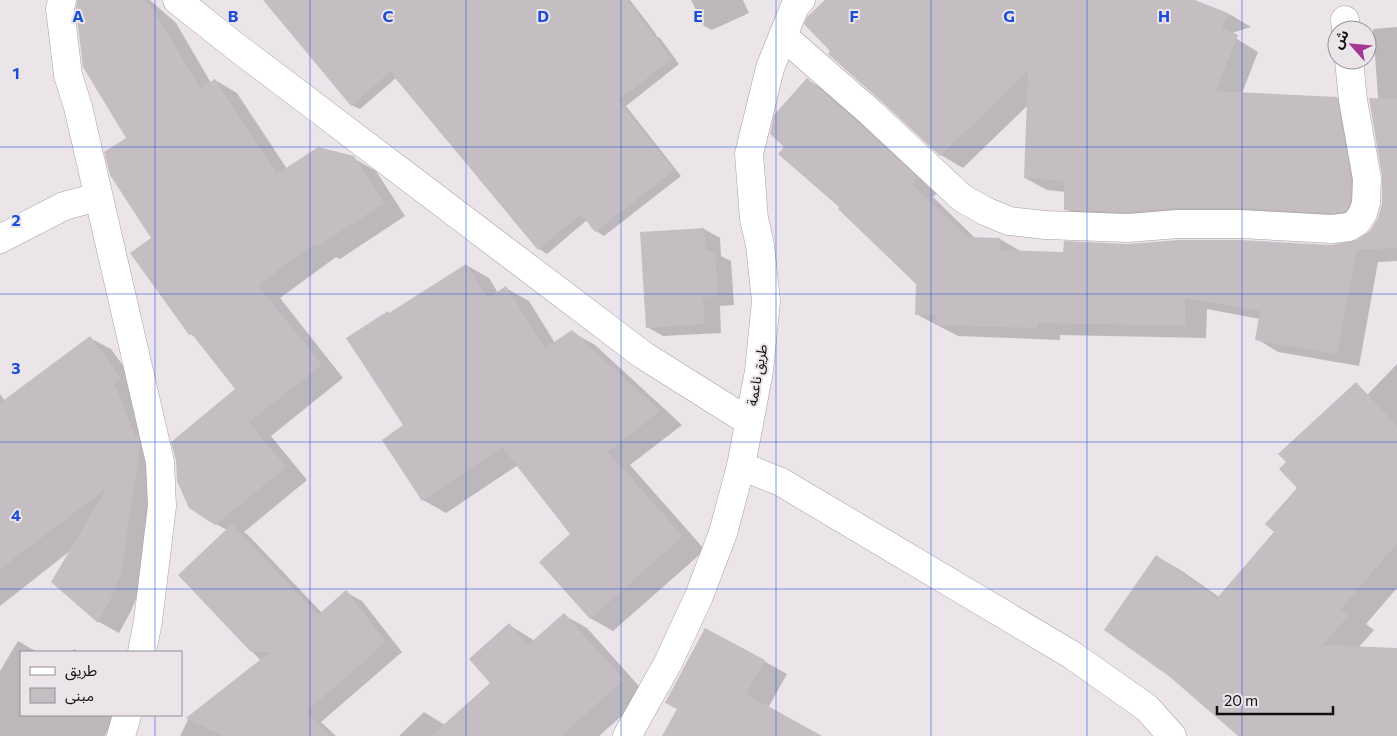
<svg xmlns="http://www.w3.org/2000/svg" width="1397" height="736" font-family="Commissioner,'Noto Sans Arabic',sans-serif">
<style>
.shadow{fill:#0003}
.building{fill:#c4bec3}
.lines{fill:none;stroke-linecap:round;stroke-linejoin:round}
.minor-casing{stroke:#a6a0a4;stroke-width:29}
.minor{stroke:#fff;stroke-width:28}
.grid{fill:none;stroke:#1d4ed8;stroke-width:1;stroke-opacity:0.55}
.labels{text-anchor:middle;stroke-width:4;stroke-linejoin:round;paint-order:stroke}
.street-label{font-size:14px;fill:#121012;stroke:#ebe5ea}
.grid-label{font-size:16px;text-anchor:middle;font-weight:bold;fill:#1d4ed8;stroke:#ebe5ea;stroke-width:4;stroke-linejoin:round;paint-order:stroke}
</style>
<rect width="100%" height="100%" fill="#ebe5ea"/>
<g class="shadow">
<polygon points="78,0 150,0 176,23 211,83 215,80 237,93 287,169 353,158 376,171 405,216 340,259 336,257 280,298 343,378 271,436 307,480 244,532 248,535 322,613 346,592 362,601 402,652 321,722 336,736 180,736 190,716 261,661 180,575 227,530 216,524 237,389 196,337 190,334 152,238 127,139"/>
<polygon points="265,0 630,0 656,34 656,36 660,38 679,64 626,106 681,176 604,236 596,231 587,220 547,254 539,249 396,78 360,109 351,105"/>
<polygon points="691,0 743,0 749,13 712,30 704,26"/>
<polygon points="827,0 1192,0 1231,15 1251,27 1210,40 1237,39 1258,52 1242,93 1337,98 1359,111 1368,223 1088,222 1066,209 1066,192 1047,190 1025,178 1028,105 963,168 941,155 832,51"/>
<polygon points="1397,27 1397,261 1378,262 1359,366 1278,352 1257,339 1260,319 1207,309 1206,338 1060,335 1060,340 958,336 916,314 917,283 841,207 786,147 807,80 829,92 939,191 933,197 976,239 1000,239 1022,252 1064,253 1128,245 1334,246 1352,244 1366,236 1377,222 1382,208 1384,176 1373,29"/>
<polygon points="704,229 720,238 721,256 731,261 734,305 720,306 721,333 663,336 647,327"/>
<polygon points="466,265 489,278 498,293 506,288 529,301 555,343 572,332 595,345 682,425 630,465 705,550 613,631 590,618 572,534 518,465 446,513 423,500 405,426 388,312 391,314"/>
<polygon points="90,338 111,349 141,390 154,445 141,587 131,611 119,633 99,622 53,581 70,551 0,606 0,394 5,401"/>
<polygon points="1397,364 1397,588 1366,624 1374,630 1359,647 1397,649 1397,736 1240,736 1156,556 1182,571 1219,597 1276,531 1298,488 1343,420"/>
<polygon points="564,615 587,628 646,694 599,736 399,736 424,712 445,725 492,683 509,625 535,641"/>
<polygon points="18,641 37,652 21,652 21,715 114,715 105,736 0,736 0,671"/>
<polygon points="74,649 79,652 71,652"/>
<polygon points="764,661 787,674 768,708 812,736 664,736"/>
</g>
<g class="building">
<polygon points="77,0 144,0 153,9 200,88 215,79 277,174 318,147 354,156 384,203 317,247 315,244 258,285 322,365 249,422 286,467 215,525 189,508 177,481 176,461 171,442 235,389 191,333 189,335 130,253 151,238 110,175 104,152 126,138 83,67 76,10"/>
<polygon points="263,0 627,0 672,59 618,100 674,170 595,232 581,214 538,250 390,72 351,106"/>
<polygon points="825,0 1195,0 1228,13 1222,28 1238,35 1216,91 1337,97 1351,180 1349,206 1344,212 1332,213 1240,208 1178,208 1128,212 1064,210 1064,181 1024,178 1028,71 940,156 881,101 828,54 830,51 804,24 807,17"/>
<polygon points="807,78 860,124 918,178 912,184 967,237 1000,238 1000,250 1063,252 1064,241 1128,244 1179,240 1240,240 1331,245 1357,240 1370,231 1378,218 1382,204 1382,176 1369,98 1397,99 1397,248 1357,250 1337,354 1255,340 1260,311 1185,298 1185,326 1038,323 1038,328 935,325 935,315 915,315 916,284 838,209 839,207 778,154 784,147 770,134 774,115"/>
<polygon points="704,228 706,251 715,251 718,296 703,297 705,324 646,328 640,232"/>
<polygon points="466,264 488,298 506,286 545,348 572,330 660,411 608,452 683,536 590,619 539,562 570,534 502,447 422,501 382,440 403,425 346,338 388,311 389,313"/>
<polygon points="90,336 121,378 114,383 136,437 138,434 140,447 121,575 110,600 98,623 51,582 106,489 0,569 0,403"/>
<polygon points="1356,382 1397,426 1397,543 1341,609 1349,615 1323,645 1397,648 1397,736 1238,736 1170,677 1104,630 1156,555 1217,598 1274,532 1265,524 1297,488 1279,469 1286,462 1278,454"/>
<polygon points="232,524 318,615 346,590 386,642 306,712 330,736 223,736 186,718 270,652 251,652 178,575"/>
<polygon points="564,613 624,680 561,736 431,736 490,683 469,659 509,623 528,645"/>
<polygon points="705,628 765,660 746,694 822,736 662,736 677,709 665,703"/>
</g>
<g class="lines">
<g class="minor-casing">
<g id="minor">
<polyline points="62,0 60,9 68,75 78,107 160,462 162,506 148,621 142,652"/>
<polyline points="177,0 235,46 643,355 748,421"/>
<polyline points="1345,20 1346,30"/>
<polyline points="783,36 870,112 962,198 985,211 1009,221 1045,225 1128,228 1178,224 1240,224 1332,229 1349,227 1357,222 1363,213 1366,203 1367,179 1353,100 1349,60"/>
<polyline points="0,239 64,206 98,197"/>
<polyline points="741,466 781,482 1072,655 1147,708 1172,736"/>
<polyline points="121,736 127,715"/>
<polyline points="627,736 668,663 699,596 723,533 741,466 759,371 766,301 760,245 754,219 749,154 770,68 795,6 801,0"/>
</g>
</g>
<use href="#minor" class="minor"/>
</g>
<path class="grid" d="M155,0V652M310,0V736M466,0V736M621,0V736M776,0V736M931,0V736M1087,0V736M1242,0V736M0,147H1397M0,294H1397M0,442H1397M0,589H1397M155,715V736"/>
<g class="labels">
<g class="street-label">
<text transform="translate(757 375) rotate(-80)" y="5">طريق ناعمة</text>
</g>
</g>
<g class="grid-label">
<text x="78" y="22">A</text>
<text x="233" y="22">B</text>
<text x="388" y="22">C</text>
<text x="543" y="22">D</text>
<text x="698" y="22">E</text>
<text x="854" y="22">F</text>
<text x="1009" y="22">G</text>
<text x="1164" y="22">H</text>
<text x="16" y="79">1</text>
<text x="16" y="226">2</text>
<text x="16" y="374">3</text>
<text x="16" y="521">4</text>
</g>
<rect x="20" y="651" width="162" height="65" fill="#ebe5ea" stroke="#949094"/>
<rect x="30" y="667" width="25" height="8" fill="#ffffff" stroke="#949094"/>
<text x="65" y="676" font-size="15" fill="#121012">طريق</text>
<rect x="30" y="688" width="25" height="15" fill="#c4bec3" stroke="#949094"/>
<text x="65" y="701" font-size="15" fill="#121012">مبنى</text>
<g transform="translate(1352 45) rotate(297)"><circle r="24" fill="#ebe5ea" stroke="#949094"/>
<path d="M0-4L9 19L0 12L-9 19Z" fill="#a43593"/>
<text y="-8" font-size="14" font-weight="bold" text-anchor="middle" fill="#121012">ش</text>
</g>
<path d="M1217 706v8h116v-8" fill="none" stroke="#121012" stroke-width="2.5"/>
<text x="1224" y="706" font-size="15" fill="#121012" stroke="#ebe5ea" stroke-width="4" paint-order="stroke">20 m</text>
</svg>
